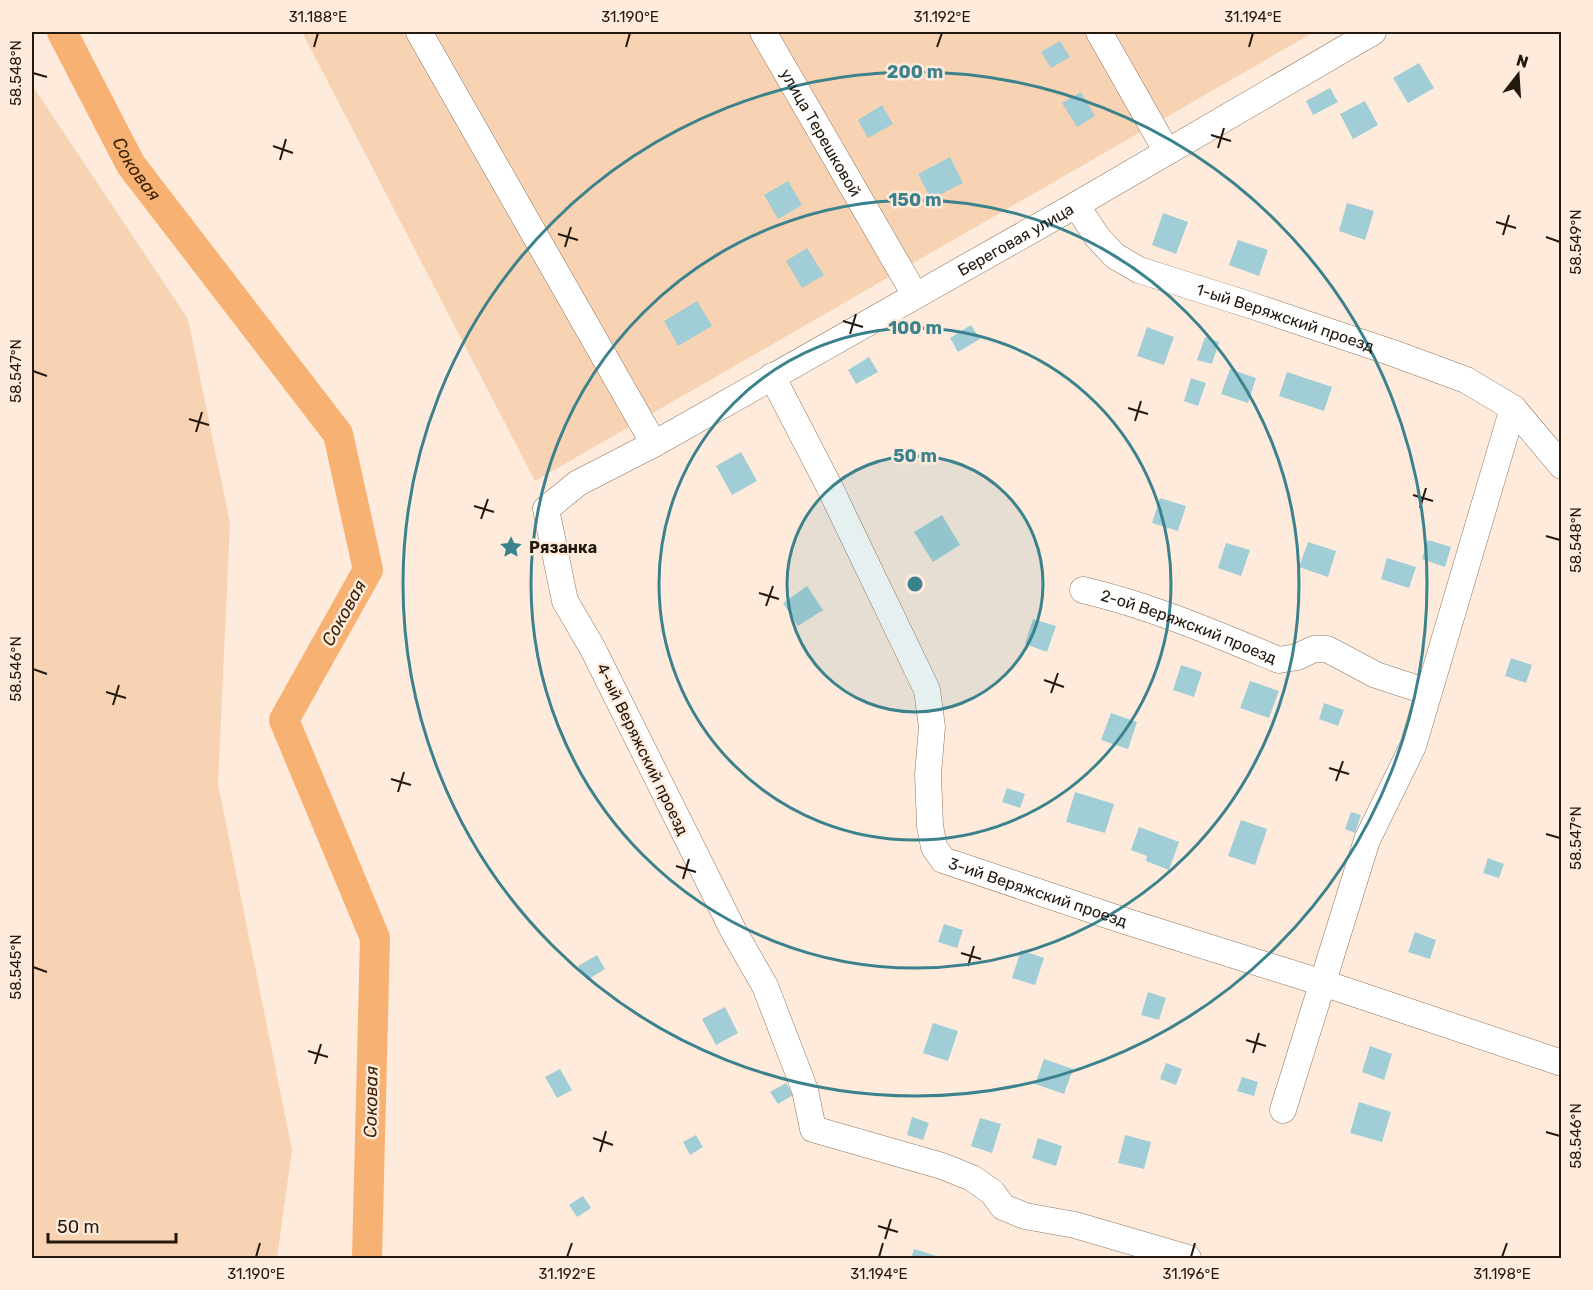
<svg xmlns="http://www.w3.org/2000/svg" width="1593" height="1290" font-family="Rubik,sans-serif">
<style>
.green{fill:#f8d3b3}
.lines{fill:none;stroke-linecap:round;stroke-linejoin:round}
.river{stroke:#f7b172;stroke-width:30}
.building{fill:#a1ced6}
.minor-casing{stroke:#8f745d;stroke-width:27}
.minor{stroke:#fff;stroke-width:26}
.ticks{fill:none;stroke:#23190f;stroke-width:2}
.ring{fill:none;stroke:#3c828d;stroke-width:3}
.labels{text-anchor:middle;stroke-width:5;stroke-linejoin:round;paint-order:stroke}
.street-label{font-size:16px;fill:#23190f;stroke:#feebdc}
.poi-label{font-size:16px;font-weight:bold;fill:#23190f;stroke:#feebdc;text-anchor:start}
.water-label{font-size:18px;font-style:italic;fill:#3f2408;stroke:#feebdc}
.centre{fill:#3c828d;stroke:#feebdc;stroke-width:3}
.ring-label{font-size:18px;text-anchor:middle;font-weight:bold;fill:#3c828d;stroke:#feebdc;stroke-width:5;stroke-linejoin:round;paint-order:stroke}
.neatline{fill:none;stroke:#23190f;stroke-width:2}
.ticks-label{font-size:15px;text-anchor:middle;fill:#23190f}
</style>
<rect width="100%" height="100%" fill="#feebdc"/>
<g class="green">
<polygon points="302,32 1314,32 535,481"/>
<polygon points="32,85 188,319 230,523 218,784 292,1150 277,1258 32,1258"/>
</g>
<g class="lines">
<path class="river" id="s1" d="M62,32L131,165L338,434L368,570L284,720L375,938L367,1258"/>
</g>
<g class="building">
<polygon points="1060,41 1070,57 1051,68 1041,52"/>
<polygon points="1419,63 1434,88 1408,103 1393,78"/>
<polygon points="1330,88 1338,102 1313,115 1306,101"/>
<polygon points="1081,92 1095,116 1077,127 1062,103"/>
<polygon points="1365,101 1378,125 1353,139 1340,114"/>
<polygon points="882,105 893,124 868,138 858,120"/>
<polygon points="950,157 963,183 931,199 918,174"/>
<polygon points="788,181 802,205 778,219 764,195"/>
<polygon points="1347,203 1374,211 1365,240 1339,231"/>
<polygon points="1163,213 1188,222 1176,254 1152,245"/>
<polygon points="1238,240 1268,250 1259,276 1229,265"/>
<polygon points="807,248 824,275 802,288 786,261"/>
<polygon points="697,301 712,326 678,346 664,321"/>
<polygon points="971,325 980,339 958,352 950,338"/>
<polygon points="1147,327 1174,337 1164,365 1137,356"/>
<polygon points="1205,337 1219,342 1212,364 1197,360"/>
<polygon points="869,357 878,372 856,384 848,370"/>
<polygon points="1230,369 1256,378 1248,403 1221,394"/>
<polygon points="1287,372 1332,387 1324,411 1279,396"/>
<polygon points="1191,378 1206,383 1198,406 1184,401"/>
<polygon points="741,452 757,481 732,495 716,466"/>
<polygon points="1160,498 1186,506 1178,531 1152,523"/>
<polygon points="942,515 960,545 933,562 914,532"/>
<polygon points="1428,540 1451,547 1445,567 1422,559"/>
<polygon points="1308,542 1336,551 1328,577 1299,567"/>
<polygon points="1226,543 1250,550 1241,576 1218,568"/>
<polygon points="1387,558 1416,567 1409,588 1381,579"/>
<polygon points="807,586 823,610 798,626 783,603"/>
<polygon points="1033,619 1056,626 1047,652 1025,644"/>
<polygon points="1511,658 1532,665 1526,683 1505,676"/>
<polygon points="1181,665 1202,672 1194,697 1173,690"/>
<polygon points="1250,681 1279,691 1269,718 1240,708"/>
<polygon points="1324,703 1344,710 1338,726 1319,719"/>
<polygon points="1111,713 1137,722 1128,749 1101,740"/>
<polygon points="1007,788 1025,794 1020,808 1002,802"/>
<polygon points="1075,792 1114,804 1105,833 1066,822"/>
<polygon points="1351,812 1361,815 1355,833 1345,829"/>
<polygon points="1241,820 1267,829 1255,865 1228,856"/>
<polygon points="1139,827 1179,842 1169,870 1146,861 1147,856 1131,850"/>
<polygon points="1488,858 1504,864 1499,878 1483,873"/>
<polygon points="944,924 963,930 957,948 938,942"/>
<polygon points="1415,932 1436,940 1430,959 1408,952"/>
<polygon points="1021,950 1044,958 1035,985 1012,978"/>
<polygon points="597,955 605,969 587,980 578,966"/>
<polygon points="1148,992 1166,998 1159,1020 1141,1015"/>
<polygon points="725,1007 738,1033 716,1045 702,1019"/>
<polygon points="933,1023 958,1031 948,1061 923,1053"/>
<polygon points="1370,1046 1392,1054 1384,1080 1362,1072"/>
<polygon points="1044,1059 1073,1069 1064,1094 1035,1084"/>
<polygon points="1166,1063 1182,1069 1176,1085 1160,1079"/>
<polygon points="560,1069 572,1090 557,1098 545,1077"/>
<polygon points="1242,1077 1258,1082 1254,1096 1237,1091"/>
<polygon points="786,1083 793,1095 778,1104 770,1092"/>
<polygon points="1359,1102 1391,1112 1382,1142 1350,1133"/>
<polygon points="912,1117 929,1123 923,1140 907,1135"/>
<polygon points="980,1118 1001,1124 992,1153 971,1146"/>
<polygon points="696,1135 703,1147 690,1155 683,1142"/>
<polygon points="1125,1135 1151,1142 1144,1169 1118,1163"/>
<polygon points="1038,1138 1062,1146 1056,1166 1032,1158"/>
<polygon points="583,1196 591,1208 577,1217 569,1205"/>
<polygon points="914,1249 943,1258 911,1258"/>
</g>
<g class="lines">
<g class="minor-casing">
<g id="minor">
<polyline points="419,32 654,444"/>
<path id="s2" d="M763,32L915,295"/>
<polyline points="1099,32 1167,152"/>
<path id="s3" d="M1076,205L1098,238L1115,256L1139,270L1253,306L1393,353L1466,380L1513,408L1562,466"/>
<path id="s4" d="M772,376L829,486L927,690L932,727L928,774L930,826L934,847L943,860L1125,921L1323,983L1562,1063"/>
<path id="s5" d="M1083,590C1151,606 1214,633 1279,660L1297,657L1314,649H1327L1376,675L1428,692"/>
<polyline points="1283,1110 1367,840 1413,746 1513,408"/>
<path id="s6" d="M1188,1258L1075,1225L1025,1216L1003,1207L992,1192L972,1178L942,1166L813,1129L805,1090L765,986L734,932L593,649L565,601L546,509L578,483L654,444L1076,205L1373,32"/>
</g>
</g>
<use href="#minor" class="minor"/>
</g>
<path class="ticks" d="M314,47L318,33M626,47L630,33M937,47L942,33M1249,47L1253,33M33,73L47,77M1211,135L1231,141M273,146L293,153M1218,148L1224,128M280,160L286,139M1496,222L1516,228M558,234L578,240M1503,235L1509,215M1546,237L1560,242M565,247L571,227M843,321L863,327M850,334L856,314M33,371L47,376M1128,408L1148,414M189,419L209,425M1135,421L1141,401M196,432L202,412M1413,495L1433,501M474,506L494,512M1420,508L1426,488M481,519L488,499M1546,536L1560,540M759,593L779,599M766,606L773,586M33,669L47,674M1044,680L1064,687M106,692L126,698M1051,693L1058,673M113,705L119,685M1329,768L1349,774M391,779L411,785M1336,781L1343,761M398,792L404,772M1546,834L1560,838M676,866L696,872M683,879L689,859M961,953L981,959M968,966L974,946M33,967L47,972M1246,1040L1266,1046M308,1051L328,1057M1253,1053L1259,1033M315,1064L321,1044M1546,1132L1560,1136M593,1138L613,1145M600,1152L606,1131M878,1226L898,1232M885,1239L891,1219M256,1257L260,1243M567,1257L572,1243M879,1257L883,1243M1191,1257L1195,1243M1502,1257L1507,1243"/>
<circle cx="915" cy="584" r="128" fill="#3c828d" fill-opacity=".12"/>
<g class="ring">
<circle cx="915" cy="584" r="128"/>
<circle cx="915" cy="584" r="256"/>
<circle cx="915" cy="584" r="384"/>
<circle cx="915" cy="584" r="512"/>
</g>
<defs>
<g id="sight-bare" transform="scale(1.8)"><path d="M0-6L1.8-2.2L6-1.7L2.9 1.2L3.7 5.4L0 3.3L-3.7 5.4L-2.9 1.2L-6-1.7L-1.8-2.2Z" fill="#3c828d" stroke="#feebdc" stroke-width="2.5" paint-order="stroke"/></g>
</defs>
<g fill-rule="evenodd">
<use href="#sight-bare" x="511" y="547"/>
</g>
<g class="labels">
<g class="street-label">
<text dy="6" stroke="none"><textPath href="#s2" startOffset="116">улица Терешковой</textPath></text>
<text dy="6" stroke="none"><textPath href="#s6" startOffset="1623">Береговая улица</textPath></text>
<text dy="6" stroke="none"><textPath href="#s3" startOffset="246">1-ый Веряжский проезд</textPath></text>
<text dy="6" stroke="none"><textPath href="#s5" startOffset="112">2-ой Веряжский проезд</textPath></text>
<text transform="translate(643 749) rotate(64)" y="6">4-ый Веряжский проезд</text>
<text dy="6" stroke="none"><textPath href="#s4" startOffset="624">3-ий Веряжский проезд</textPath></text>
</g>
<g class="poi-label">
<text x="529" y="553">Рязанка</text>
</g>
<g class="water-label">
<text dy="6" stroke="none"><textPath href="#s1" startOffset="156">Соковая</textPath></text>
<text transform="translate(344 613) rotate(-61)" y="6">Соковая</text>
<text transform="translate(371 1102) rotate(-89)" y="6">Соковая</text>
</g>
</g>
<circle cx="915" cy="584" r="9" class="centre"/>
<g class="ring-label">
<text x="915" y="78">200 m</text>
<text x="915" y="206">150 m</text>
<text x="915" y="334">100 m</text>
<text x="915" y="462">50 m</text>
</g>
<rect width="1593" height="1290" fill="none" stroke="#feebdc" stroke-width="66"/>
<g transform="translate(1518 75) rotate(17)" stroke="#feebdc" stroke-width="4.5" paint-order="stroke">
<path d="M0-4.5L10 22L0 15L-10 22Z" fill="#23190f"/>
<text y="-9" font-size="16" font-weight="bold" text-anchor="middle" fill="#23190f">N</text>
</g>
<path d="M48 1233v9h128v-9" fill="none" stroke="#23190f" stroke-width="3"/>
<text x="57" y="1233" font-size="18" fill="#23190f" stroke="#feebdc" stroke-width="4.5" paint-order="stroke">50 m</text>
<rect x="33" y="33" width="1527" height="1224" class="neatline"/>
<g class="ticks-label">
<text x="318" y="22">31.188°E</text>
<text x="630" y="22">31.190°E</text>
<text x="942" y="22">31.192°E</text>
<text x="1253" y="22">31.194°E</text>
<text transform="translate(16 73) rotate(-90)" y="5">58.548°N</text>
<text transform="translate(1576 242) rotate(-90)" y="5">58.549°N</text>
<text transform="translate(16 371) rotate(-90)" y="5">58.547°N</text>
<text transform="translate(1576 540) rotate(-90)" y="5">58.548°N</text>
<text transform="translate(16 669) rotate(-90)" y="5">58.546°N</text>
<text transform="translate(1576 838) rotate(-90)" y="5">58.547°N</text>
<text transform="translate(16 967) rotate(-90)" y="5">58.545°N</text>
<text transform="translate(1576 1136) rotate(-90)" y="5">58.546°N</text>
<text x="256" y="1279">31.190°E</text>
<text x="567" y="1279">31.192°E</text>
<text x="879" y="1279">31.194°E</text>
<text x="1191" y="1279">31.196°E</text>
<text x="1502" y="1279">31.198°E</text>
</g>
</svg>
